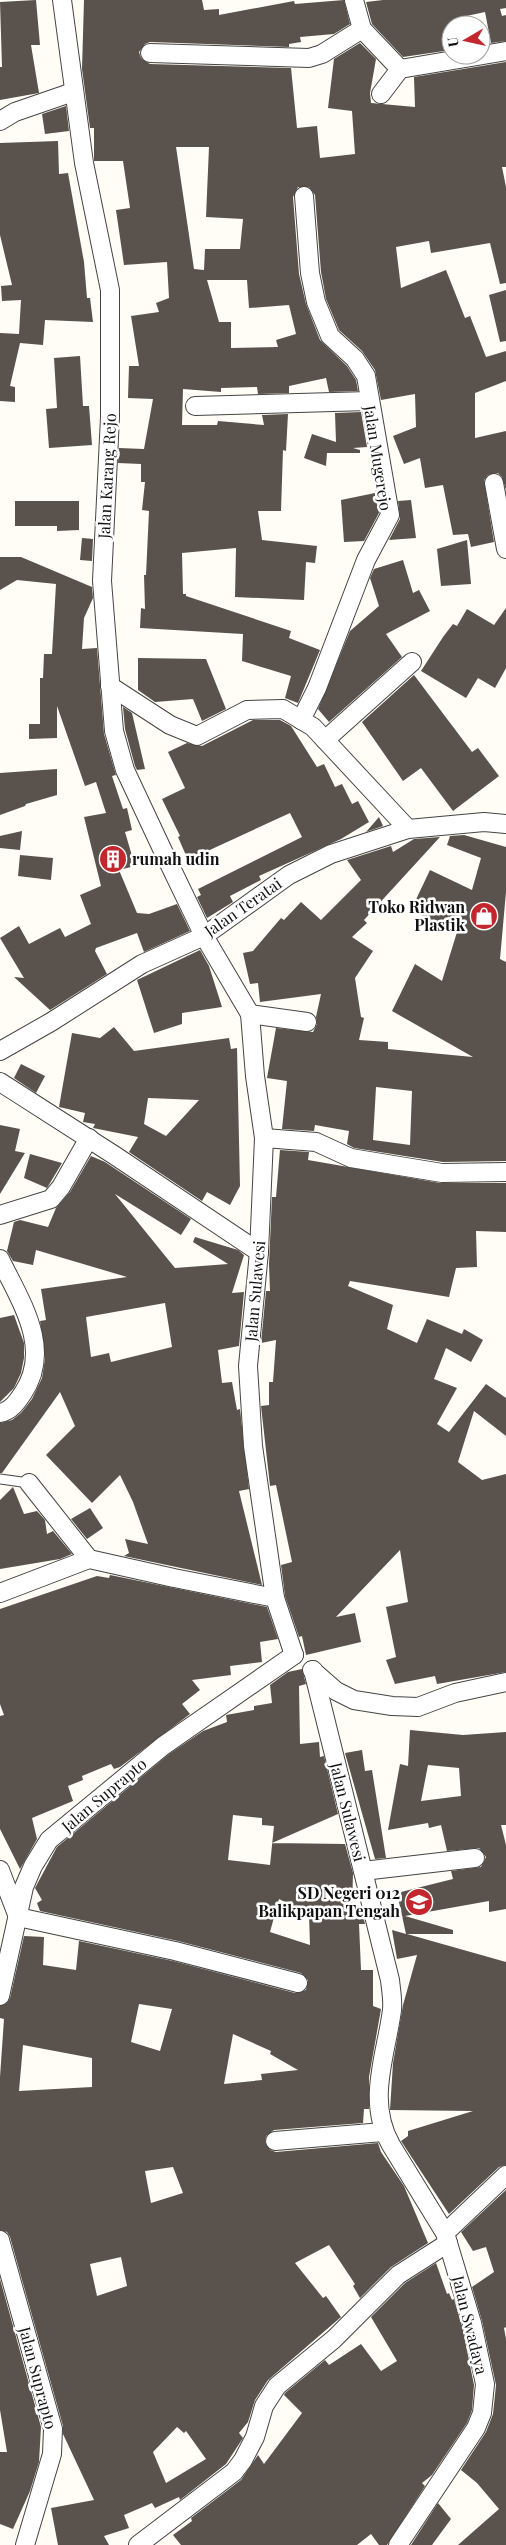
<svg xmlns="http://www.w3.org/2000/svg" width="506" height="2545" font-family="'Playfair Display',serif">
<style>
.building{fill:#5a524d;fill-rule:evenodd}
.lines{fill:none;stroke-linecap:round;stroke-linejoin:round}
.lane-casing{stroke:#444;stroke-width:11}
.street-casing{stroke:#444;stroke-width:20}
.lane{stroke:#fff;stroke-width:9}
.street{stroke:#fff;stroke-width:18}
.labels{text-anchor:middle;stroke-width:5;stroke-linejoin:round;paint-order:stroke}
.street-label{font-size:16px;fill:#111;stroke:#fff}
.poi-label{font-size:16px;font-weight:bold;fill:#111;stroke:#fff;text-anchor:end}
</style>
<rect width="100%" height="100%" fill="#fffdf5"/>
<g class="building">
<polygon points="36,0 40,45 31,45 39,93 0,100 0,67 2,67 0,2"/>
<path d="M84,0H202L204,10L219,9V15L294,1L295,4L344,0L350,24L334,34L300,37L301,42L289,44V47L150,42L145,44L139,52L141,58L150,64L291,68L297,128L317,126L320,158L355,154L352,111L328,108L334,59L360,43L376,59L370,93L371,103L415,107L414,77L506,62V167H502L506,187V283L500,284L490,243L431,253L429,241L396,247L401,288L446,270L465,318L470,316L486,357L506,351V381L475,393V438L506,431V490L502,477L498,473L488,475L484,480L494,542L471,547L468,534L453,535L443,485L425,488L420,458L404,464L393,436L416,427L415,394L381,400L375,370L362,351L339,330L326,299L321,272L315,195L309,187H298L293,197L299,274L306,304L320,340L347,366L356,380L358,391L329,392L326,378L289,386V393L258,394L257,387L221,388V392L183,389L182,425H217L218,421L264,425L262,415L288,414L286,451L283,450L281,511H258L262,540L317,546L315,563L306,562L304,600L235,597L236,548L182,553L183,594H186V596L291,631L289,638L320,650L298,703L285,698L291,676L242,661L243,634L140,628L141,608L145,609L144,575H146L149,511L142,510L145,482H141V464L118,463L119,448L144,449L153,399L128,398L129,366H139L131,316L159,312L156,303L169,298L167,262L124,265L116,210L130,208L123,161H94V128H90L82,69ZM176,147H209L206,217L243,219L240,249H205L204,270L194,269ZM207,280H247L249,308L289,305L296,334L276,340L278,347L231,348V322H219Z"/>
<polygon points="383,0 506,0 506,8 500,9 502,16 506,15 506,41 491,43 485,12 457,18 457,23 451,23 451,50 403,57 372,24 366,2"/>
<polygon points="66,106 69,131 45,134 42,114"/>
<polygon points="58,141 59,174 68,173 84,262 87,298 90,298 93,322 45,320 43,345 20,343 10,386 15,387 15,402 0,401 0,333 19,334 21,300 2,301 1,286 12,285 0,235 0,143"/>
<polygon points="506,290 506,341 500,342 489,295"/>
<polygon points="80,356 83,406 89,406 92,445 49,448 46,409 57,408 54,358"/>
<polygon points="361,412 367,447 353,448 360,450 360,453 327,453 326,466 304,458 312,434 336,442 335,413"/>
<polygon points="375,493 379,513 364,541 344,542 341,500"/>
<polygon points="411,500 416,538 389,540 400,519 398,501"/>
<polygon points="15,501 79,501 79,530 57,531 57,526 15,526"/>
<polygon points="82,538 93,539 92,561 80,560"/>
<polygon points="467,540 471,584 441,586 437,549"/>
<polygon points="0,557 21,557 92,587 93,598 84,618 82,649 97,648 104,734 116,775 112,776 123,809 127,808 132,830 125,832 135,866 119,870 137,913 149,914 177,904 190,931 144,952 137,933 96,948 95,951 107,974 50,1010 14,977 24,978 0,938 19,926 29,944 60,928 65,937 91,924 80,895 101,886 84,817 106,813 96,782 85,786 57,706 57,738 29,739 29,724 40,724 40,678 43,678 44,654 52,654 56,584 17,580 0,590"/>
<polygon points="403,560 413,593 419,590 430,611 386,634 402,657 329,722 318,709 350,631 379,606 370,578 374,569"/>
<polygon points="506,608 506,668 495,688 478,678 466,698 421,671 443,637 453,624 457,626 467,609 494,625"/>
<polygon points="138,658 206,659 226,709 202,721 193,699 155,702 138,690"/>
<polygon points="414,675 472,752 478,748 499,776 453,811 421,768 403,781 362,722"/>
<polygon points="123,707 132,713 145,769 137,770 135,766 125,729"/>
<polygon points="253,720 280,720 291,726 317,767 324,764 335,787 342,784 352,804 358,801 369,822 341,839 259,876 261,880 230,896 233,902 207,918 197,897 201,895 198,889 302,837 290,813 188,860 178,837 180,836 162,799 185,788 168,752 187,743 202,746"/>
<polygon points="57,769 57,795 26,804 25,806 0,815 0,773"/>
<polygon points="379,817 383,826 366,832"/>
<polygon points="22,831 20,850 0,848 0,836"/>
<path d="M464,835L506,847V892L500,959L506,962V1161L443,1162L354,1148L347,1144L349,1131L315,1125L314,1131L282,1129L287,1081L267,1078L276,1028L313,1032L317,1024L316,1017L321,994L260,1002L258,983L250,984L243,953L253,951L281,918L284,920L301,902L321,920L361,880L347,860L391,846L393,852L414,839L440,837L364,920L367,923L352,937L373,951L355,978L361,1017L364,1018L359,1040L388,1042V1049L473,1057L392,1011L415,964L442,981L457,932L411,910L430,870L472,890L481,858L447,845L450,836ZM376,1087L412,1091L410,1145L373,1140Z"/>
<polygon points="20,855 53,858 51,880 18,876"/>
<polygon points="200,950 209,966 222,1007 182,1013 182,1024 154,1033 137,980"/>
<path d="M114,1027L134,1051L229,1038L231,1049L237,1048L240,1186L230,1205L207,1192L202,1201L129,1152L138,1137L93,1128L95,1124L83,1122L85,1113L59,1107L72,1033L100,1038ZM148,1098L199,1100L166,1136L144,1124Z"/>
<polygon points="21,1064 45,1076 36,1093 14,1078"/>
<polygon points="0,1125 20,1129 15,1151 25,1153 0,1194"/>
<polygon points="280,1150 309,1152 308,1160 440,1183 506,1183 506,1232 476,1231 477,1267 456,1268 449,1297 350,1281 348,1286 393,1305 387,1329 417,1343 427,1319 462,1334 464,1329 483,1340 471,1362 446,1348 434,1379 457,1388 437,1424 449,1432 486,1384 506,1398 506,1436 474,1411 458,1462 482,1480 506,1474 506,1672 437,1684 435,1676 395,1684 386,1660 396,1657 386,1607 408,1602 400,1550 336,1617 355,1613 361,1642 306,1655 302,1636 299,1637 285,1596 281,1565 292,1562 276,1485 270,1486 261,1406 269,1405 269,1382 273,1382 276,1340 261,1343 266,1291 270,1291 269,1264 272,1197 276,1197"/>
<polygon points="30,1154 62,1163 47,1188 24,1178"/>
<path d="M91,1156L105,1162L191,1219L181,1235L115,1194L175,1268L228,1264L193,1242L195,1237L238,1250L244,1255L232,1293L244,1292L239,1346L218,1350L222,1383L232,1382L237,1410L240,1409L249,1489L239,1491L262,1585L124,1556L129,1553L125,1539L148,1544L133,1502L120,1475L92,1503L46,1455L75,1426L60,1392L2,1473H0V1423L12,1420L21,1413L32,1399L42,1378L45,1359L40,1321L46,1320L41,1289L127,1277L36,1250L33,1265L13,1261L7,1251L14,1222L20,1220L48,1227L56,1208L70,1192ZM165,1303L172,1347L111,1362L109,1353L91,1357L86,1317Z"/>
<polygon points="14,1315 24,1343 24,1358 21,1373 14,1388 0,1402 0,1318"/>
<polygon points="13,1487 24,1514 37,1511 45,1520 47,1534 53,1531 72,1554 60,1559 0,1569 0,1500"/>
<polygon points="90,1508 103,1528 87,1539 71,1519"/>
<polygon points="110,1575 267,1607 278,1639 260,1642 262,1662 230,1666 231,1675 192,1680 200,1690 182,1704 190,1714 120,1767 114,1769 111,1764 82,1776 83,1780 68,1786 73,1801 32,1818 37,1839 20,1869 0,1829 0,1716 4,1715 0,1704 0,1609 97,1576 109,1578"/>
<path d="M302,1669L306,1684L299,1686L300,1744L319,1742L320,1757L324,1756L338,1814L272,1843L345,1844L353,1873L352,1908H361L365,1924H359L361,1970H373V2006L381,2009L369,2077V2109H364L363,2123L274,2130L266,2136L265,2142L270,2150L276,2152L378,2143L381,2152L404,2186L428,2243L391,2267L360,2298L353,2286L355,2284L329,2245L295,2263L323,2298L326,2296L341,2317L268,2380L255,2400L248,2422L239,2433L243,2438L226,2464L180,2500L179,2497L155,2508L152,2503L124,2515L129,2528L104,2536L109,2545H58L51,2508L94,2500L63,2434V2426L10,2237L7,2232L0,2230V2077L4,2019L0,2018V2006L7,2003L10,1998L24,1936L44,1937L43,1965L76,1970L79,1941L173,1961L295,1993L306,1990L308,1980L301,1973L178,1941L40,1911L37,1903L42,1900L35,1888L57,1847L169,1754L203,1731L227,1722L226,1715L254,1710V1706L272,1703L270,1685L288,1672ZM233,1815L262,1818V1825L274,1826L270,1865L228,1860ZM279,1899L309,1914L310,1945L270,1932ZM139,2004L172,2009L160,2051L131,2042ZM233,2034L271,2051L270,2054L298,2070L261,2074L262,2080L224,2084ZM23,2045L92,2058V2087L19,2091ZM173,2167L183,2193L151,2203L145,2171ZM121,2257L127,2286L97,2296L90,2264ZM177,2427L184,2433L186,2431L206,2459L166,2483L153,2452Z"/>
<path d="M410,1730L463,1735L506,1732V1825H501L506,1845V1909L489,1912V1901L405,1916L453,1930V1934H407L506,1962V2165L499,2167L449,2214L401,2141L408,2136V2131L473,2111L390,2110L393,2063L403,2005L417,1955L397,1959L392,1930L406,1934L397,1893L453,1879L451,1871L481,1867L486,1857L479,1848L447,1851L441,1825L429,1828L428,1823L388,1830L400,1764L408,1766ZM428,1765L459,1768L461,1796L421,1801Z"/>
<polygon points="362,1750 365,1771 372,1770 386,1858 375,1859 345,1753"/>
<polygon points="506,2190 506,2327 504,2328 506,2339 506,2545 458,2545 499,2509 477,2483 461,2470 486,2432 493,2414 496,2385 482,2321 472,2287 494,2272 486,2247 473,2251 461,2232"/>
<polygon points="436,2263 447,2294 449,2293 452,2300 454,2299 462,2326 474,2385 472,2410 467,2423 432,2475 422,2483 425,2486 387,2545 379,2545 371,2534 357,2545 181,2545 173,2535 192,2521 191,2518 241,2480 258,2455 264,2464 302,2413 284,2395 285,2393 325,2360 329,2365 361,2344 381,2371 397,2361 371,2317 405,2283"/>
<polygon points="0,2279 41,2427 39,2462 30,2491 13,2529 0,2524 0,2452 7,2452 0,2410"/>
<polygon points="438,2503 451,2519 432,2545 411,2545"/>
</g>
<g class="lines">
<g class="lane-casing">
<polyline id="lane" points="0,1479 29,1483"/>
</g>
<g class="street-casing">
<g id="street">
<polyline points="62,0 84,163 110,290 110,417 102,581 114,731 125,770 163,851 204,936 250,1014 255,1076 264,1138 259,1252 248,1366 253,1446 275,1598 294,1655"/>
<polyline points="354,0 362,29 400,69 381,94"/>
<polyline points="150,53 309,58 322,54 362,29"/>
<polyline points="400,69 506,51"/>
<polyline points="0,121 15,112 73,92"/>
<polyline points="195,406 369,401"/>
<polyline points="494,483 506,549"/>
<polyline points="110,686 170,725 197,736 247,710 283,709 313,727 408,829"/>
<polyline points="301,720 317,688 366,560 390,515 366,376 355,359 330,336 316,302 310,273 304,196"/>
<polyline points="325,740 412,662"/>
<polyline points="250,1014 307,1022"/>
<polyline points="0,1051 51,1022 142,964 204,936 289,875 331,854 408,829 484,822 506,824"/>
<polyline points="0,1082 114,1155 259,1252"/>
<polyline points="264,1138 316,1142 351,1158 442,1173 506,1172"/>
<polyline points="0,1215 51,1199 61,1187 89,1138"/>
<path d="M0,1259C20,1301 53,1348 23,1393C17,1402 11,1411 0,1413"/>
<polyline points="29,1483 89,1559"/>
<polyline points="0,1593 89,1559 174,1578 275,1598"/>
<polyline points="312,1670 336,1691 354,1700 392,1706 418,1707 455,1693 506,1682"/>
<path d="M313,1670L390,1980C391,1990 393,2000 392,2010C386,2056 366,2101 391,2145L445,2233L472,2323L485,2384L482,2413L476,2428L398,2545"/>
<polyline points="0,1870 18,1917 175,1951 298,1983"/>
<polyline points="363,1871 475,1858"/>
<polyline points="0,1996 24,1887 33,1866 49,1840 163,1746 294,1655"/>
<polyline points="275,2141 383,2132"/>
<polyline points="445,2233 506,2175"/>
<polyline points="0,2240 53,2429 52,2454 25,2545"/>
<polyline points="138,2545 234,2472 243,2460 255,2437 264,2406 277,2386 334,2339 398,2275 448,2243"/>
</g>
</g>
<use href="#lane" class="lane"/>
<use href="#street" class="street"/>
</g>
<defs>
<g id="building-disc" transform="scale(1.4375)"><circle r="9.5" fill="#c4262e" stroke="#fff"/><path d="M-4-6H4V6H1V3H-1V6H-4ZM-2.5-4.3h1.7v1.8h-1.7ZM.8-4.3h1.7v1.8H.8ZM-2.5-1h1.7V.8h-1.7ZM.8-1h1.7V.8H.8Z" fill="#fff"/></g>
<g id="shop-disc" transform="scale(1.4375)"><circle r="9.5" fill="#c4262e" stroke="#fff"/><path d="M-5-2.5h2.3a2.7 3.5 0 0 1 5.4 0H5L5.5 6h-11ZM-1.5-2.5h3a1.5 2.3 0 0 0-3 0Z" fill="#fff"/></g>
<g id="school-disc" transform="scale(1.4375)"><circle r="9.5" fill="#c4262e" stroke="#fff"/><path d="M0-5L7-2L0 1L-7-2ZM-4 1L0 2.5L4 1V4Q0 6-4 4Z" fill="#fff"/></g>
</defs>
<g fill-rule="evenodd">
<use href="#building-disc" x="113" y="859"/>
<use href="#shop-disc" x="484" y="916"/>
<use href="#school-disc" x="419" y="1902"/>
</g>
<g class="labels">
<g class="street-label">
<text transform="translate(378 458) rotate(81)" y="6">Jalan Mugerejo</text>
<text transform="translate(107 476) rotate(-87)" y="6">Jalan Karang Rejo</text>
<text transform="translate(243 907) rotate(-35)" y="6">Jalan Teratai</text>
<text transform="translate(255 1291) rotate(-85)" y="6">Jalan Sulawesi</text>
<text transform="translate(104 1795) rotate(-40)" y="6">Jalan Suprapto</text>
<text transform="translate(348 1812) rotate(76)" y="6">Jalan Sulawesi</text>
<text transform="translate(470 2325) rotate(76)" y="6">Jalan Swadaya</text>
<text transform="translate(38 2378) rotate(75)" y="6">Jalan Suprapto</text>
</g>
<g class="poi-label">
<text x="132" y="865" text-anchor="start">rumah udin</text>
<text x="465" y="913">Toko Ridwan<tspan x="465" dy="18">Plastik</tspan></text>
<text x="400" y="1899">SD Negeri 012<tspan x="400" dy="18">Balikpapan Tengah</tspan></text>
</g>
</g>
<g transform="translate(466 40) rotate(261)"><circle r="24" fill="#ffffff" stroke="#a0a0a0"/>
<path d="M0-4L9 19L0 12L-9 19Z" fill="#c4262e"/>
<text y="-8" font-size="14" font-weight="bold" text-anchor="middle" fill="#111111">U</text>
</g>
</svg>
